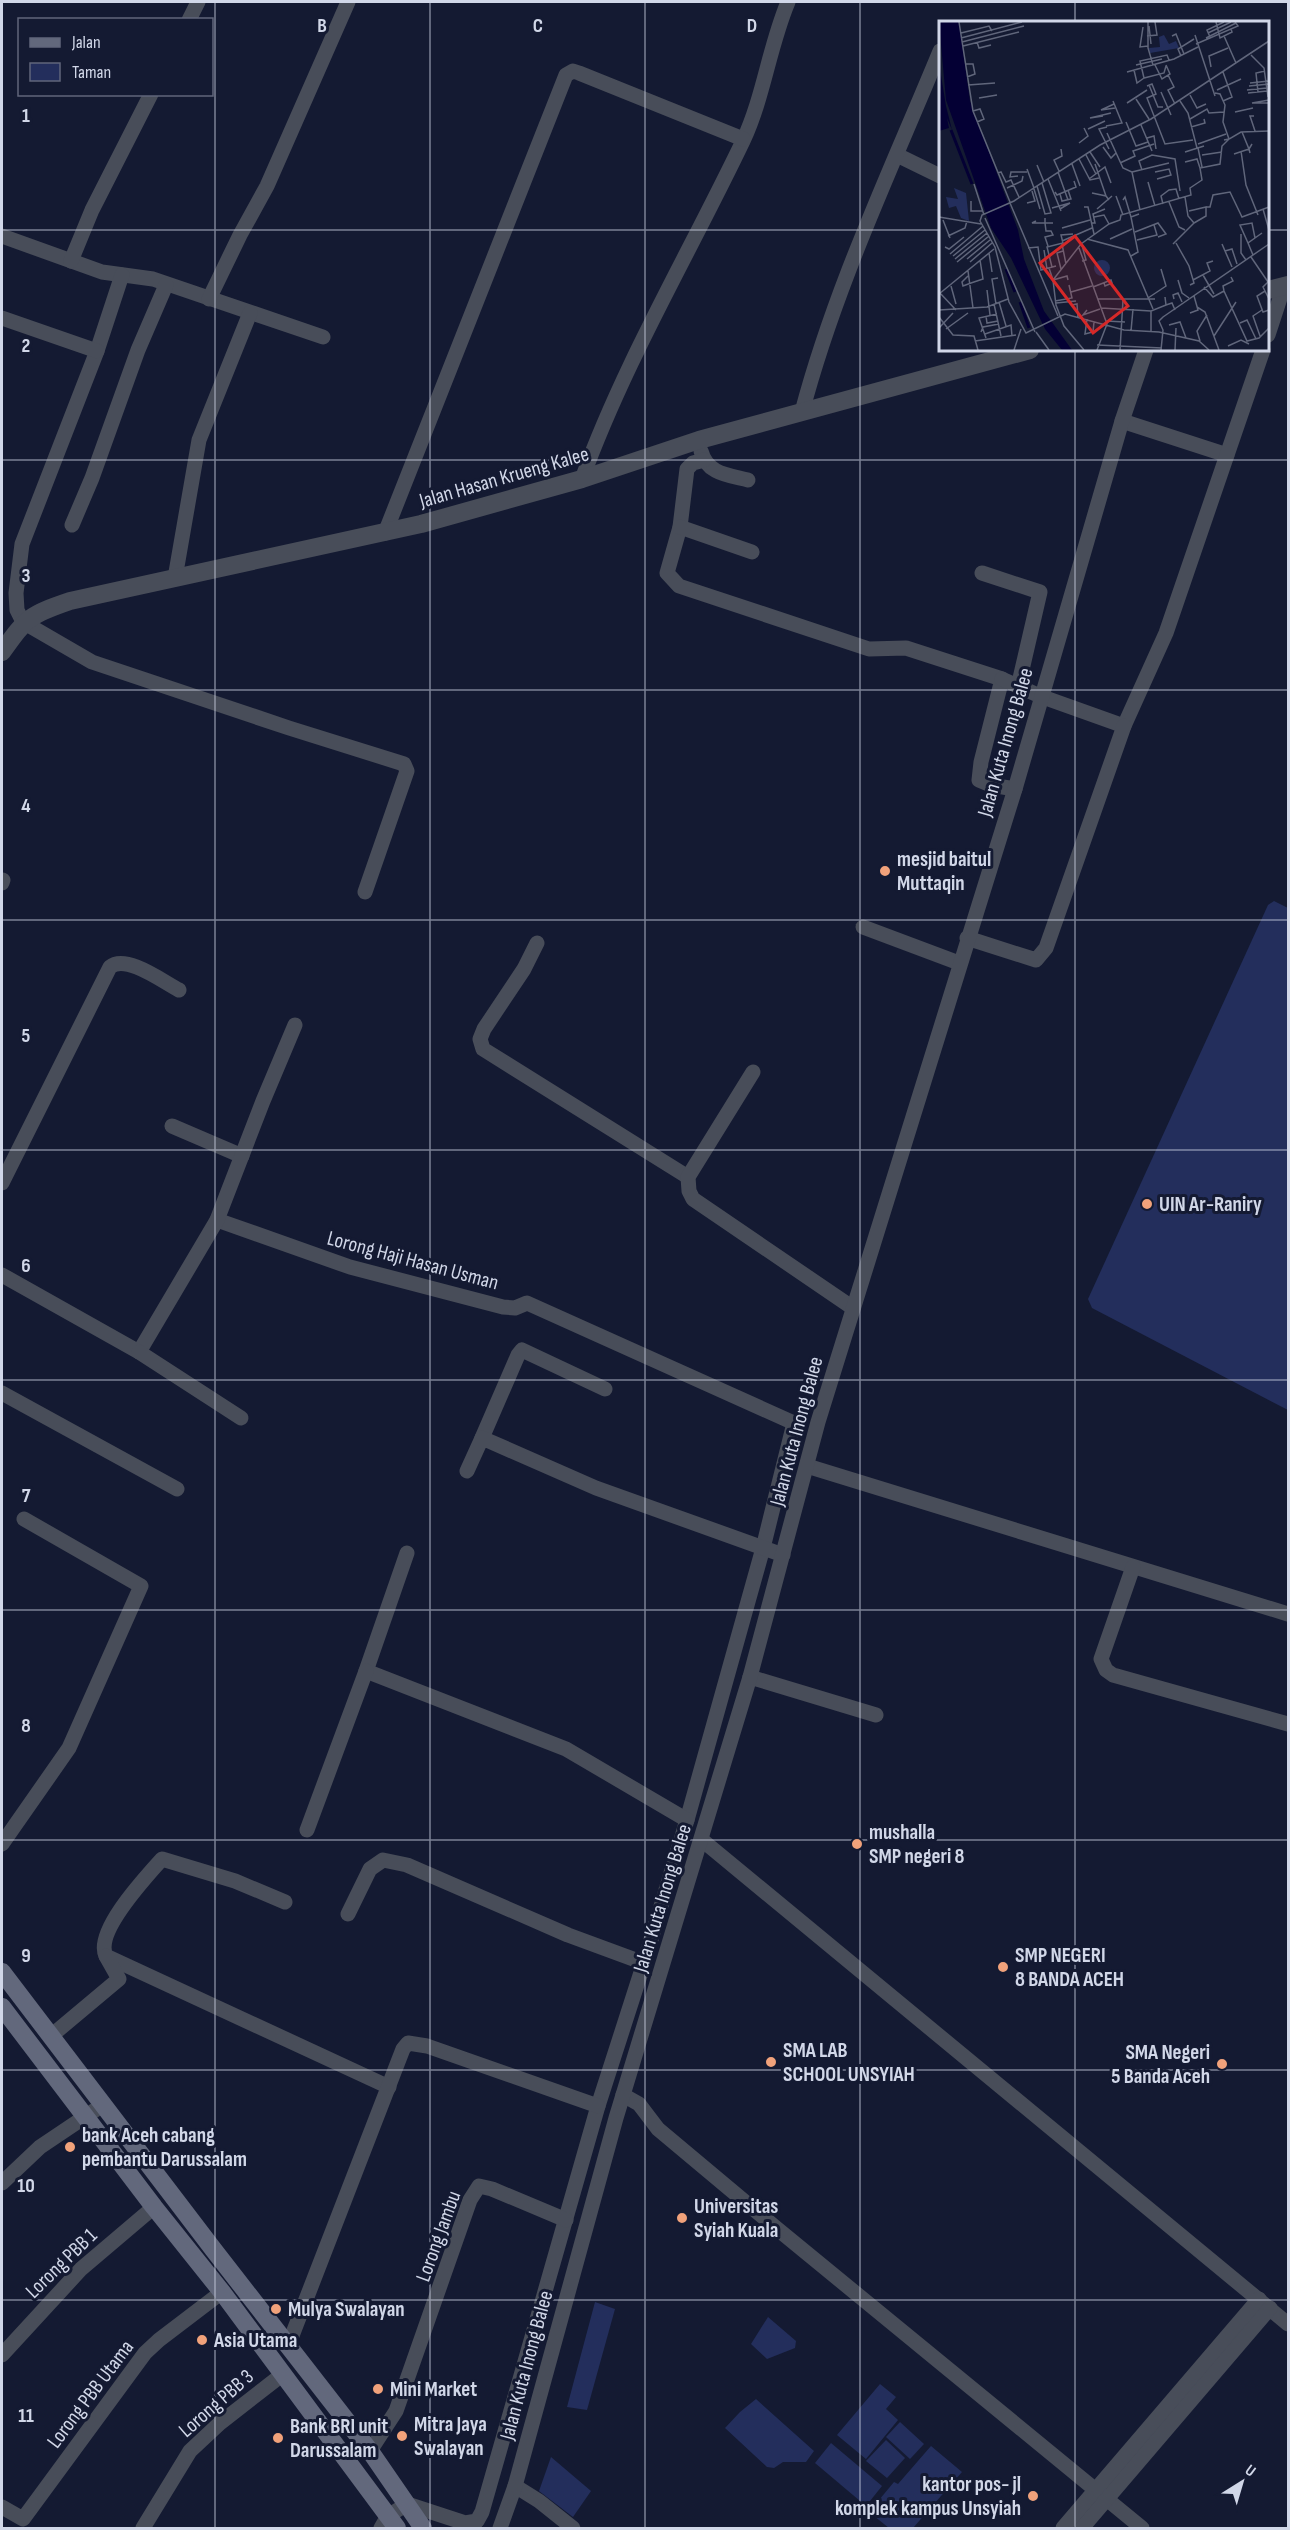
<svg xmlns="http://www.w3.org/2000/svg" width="1290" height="2530" font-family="'Sofia Sans Condensed',sans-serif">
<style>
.green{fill:#232e5c}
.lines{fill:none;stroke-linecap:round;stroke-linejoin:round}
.minor{stroke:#484d59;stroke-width:15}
.tertiary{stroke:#484d59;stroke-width:18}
.secondary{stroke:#62687c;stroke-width:18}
.grid{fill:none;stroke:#d1d7e8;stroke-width:1.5;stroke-opacity:0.55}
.poi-dot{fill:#f1a27b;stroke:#141a32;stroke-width:2}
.labels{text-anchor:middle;stroke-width:6;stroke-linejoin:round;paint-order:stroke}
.street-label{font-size:21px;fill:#d1d7e8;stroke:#141a32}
.poi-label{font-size:21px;font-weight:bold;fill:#d1d7e8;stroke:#141a32;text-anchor:start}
.inset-river{fill:none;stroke:#040034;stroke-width:3}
.inset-road{fill:none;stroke:#60667b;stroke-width:1.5}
.view{fill:#d62828;fill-opacity:0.15;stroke:#d62828;stroke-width:3}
.inset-edge{fill:none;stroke:#d1d7e8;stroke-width:3}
.grid-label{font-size:20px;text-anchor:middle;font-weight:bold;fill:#d1d7e8;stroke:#141a32;stroke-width:6;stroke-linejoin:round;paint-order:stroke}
</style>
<rect width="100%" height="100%" fill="#141a32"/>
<g class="green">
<polygon points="1274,901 1288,908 1288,1410 1092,1308 1088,1299 1268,905"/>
<polygon points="595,2302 615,2309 587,2410 567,2407"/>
<polygon points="768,2317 796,2341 795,2348 767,2359 751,2344"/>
<polygon points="880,2384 896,2397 886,2409 898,2420 866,2459 837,2435"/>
<polygon points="756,2399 814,2451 806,2462 783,2462 774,2468 767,2467 725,2428 740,2412"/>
<polygon points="900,2422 924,2444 910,2459 886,2437"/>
<polygon points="886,2440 905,2458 887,2478 866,2461"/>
<polygon points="831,2443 882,2486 866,2506 815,2463"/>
<polygon points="931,2446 962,2472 913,2528 889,2528 869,2512 894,2482 898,2484"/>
<polygon points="551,2457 591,2491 573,2517 539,2491"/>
</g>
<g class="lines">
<g class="minor">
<polyline points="189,20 198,2"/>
<polyline points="897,155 940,176"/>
<polyline points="2,236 102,272 153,279 323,337"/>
<polyline points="71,261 92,210 151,94"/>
<polyline points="122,275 97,351 22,544 16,593 17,610 23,622 92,662 289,728 404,764 407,771 365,892"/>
<polyline points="209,299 240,235 267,186 348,2"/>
<polyline points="2,318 97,351"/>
<polyline points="1268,335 1284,286"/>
<path d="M802,412C835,287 891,170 940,51"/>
<polyline points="1122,421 1227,455"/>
<path d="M701,451C707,474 728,475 748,480"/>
<polyline points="704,460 693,463 687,469 680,527 667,573 679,586 869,649 906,648 1002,679 981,762 979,780 991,785 1015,789"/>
<path d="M582,479C625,361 689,254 743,141C764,96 769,47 788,2"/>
<polyline points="72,525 92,478 138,350 166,285"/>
<polyline points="680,527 752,552"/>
<polyline points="385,533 566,75 573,71 579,73 743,139"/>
<polyline points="982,573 1040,592 1018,687"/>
<polyline points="175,578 199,440 250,313"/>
<polyline points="1002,679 1040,696 1124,726 1166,633 1263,350"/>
<polyline points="2,883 3,880"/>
<polyline points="863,927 959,963"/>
<polyline points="967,938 1036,960 1046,948 1124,726"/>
<polyline points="537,943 524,969 484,1029 480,1039 483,1049 688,1177"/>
<polyline points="753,1072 688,1177 689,1191 693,1199 853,1308"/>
<polyline points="172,1126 242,1156"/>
<path d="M2,1183L110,967C126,954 162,981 179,990"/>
<polyline points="217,1220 350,1267 503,1307 515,1308 527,1303 794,1423 763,1548 687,1820 644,1963 598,2106 482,2512 477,2521 465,2523 407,2504 388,2516 381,2528"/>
<polyline points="2,1275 139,1352 217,1220 263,1101 295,1025"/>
<polyline points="139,1352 241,1418"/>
<polyline points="2,1393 177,1489"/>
<polyline points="482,1438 518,1355 522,1350 605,1389"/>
<polyline points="807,1466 1288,1614"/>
<polyline points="467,1471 482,1438 596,1488 783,1555"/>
<polyline points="407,1553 366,1671 566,1749 687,1820"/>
<polyline points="1133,1567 1101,1659 1106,1670 1113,1675 1288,1724"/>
<polyline points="750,1677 876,1715"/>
<polyline points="307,1830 366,1671"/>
<polyline points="702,1840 1288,2324"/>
<polyline points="2,1844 69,1748 141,1586 24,1519"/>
<path d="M285,1902L235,1881L162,1859C146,1877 94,1932 106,1956L389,2087"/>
<polyline points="348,1914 370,1869 383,1860 407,1865 568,1935 644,1963"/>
<polyline points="51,2036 119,1979 106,1956"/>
<polyline points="623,2095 639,2104 658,2129 775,2227 1142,2528"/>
<polyline points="2,2183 40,2147 104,2104"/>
<polyline points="288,2346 403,2049 408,2043 427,2046 598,2106"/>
<polyline points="2,2355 81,2269 154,2207"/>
<polyline points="370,2451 396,2411 470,2200 479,2186 492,2189 566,2220"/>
<polyline points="515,2486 539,2501 573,2528"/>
<polyline points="2,2507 23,2519 145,2353 159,2340 222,2292"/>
<polyline points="143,2528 190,2451 220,2423 283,2374"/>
<polyline points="500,2528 515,2486 616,2118 750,1677 818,1422 1015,789 1122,421 1146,350"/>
<polyline points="1063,2528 1259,2299"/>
<polyline points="1082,2528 1270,2308"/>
</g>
<g class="tertiary">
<polyline points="1268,290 1288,285"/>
<path d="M2,652C27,617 29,615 70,601L421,524L582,479L699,440L1030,350"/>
</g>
<g class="secondary">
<polyline points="2,1972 213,2249 370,2451 423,2528"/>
<polyline points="2,2007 154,2207 222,2292 397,2528"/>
</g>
</g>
<path class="grid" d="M215,2V2528M430,2V2528M645,2V2528M860,2V2528M1075,2V22M2,230H940M1268,230H1288M1075,350V2528M2,460H1288M2,690H1288M2,920H1288M2,1150H1288M2,1380H1288M2,1610H1288M2,1840H1288M2,2070H1288M2,2300H1288"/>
<g class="poi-dot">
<circle cx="885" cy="871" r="6"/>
<circle cx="1147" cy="1204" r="6"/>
<circle cx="857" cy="1844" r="6"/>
<circle cx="1003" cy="1967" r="6"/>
<circle cx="771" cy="2062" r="6"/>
<circle cx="1222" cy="2064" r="6"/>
<circle cx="70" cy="2147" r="6"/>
<circle cx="682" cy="2218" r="6"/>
<circle cx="276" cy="2309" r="6"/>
<circle cx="202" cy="2340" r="6"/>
<circle cx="378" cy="2389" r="6"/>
<circle cx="402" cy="2436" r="6"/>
<circle cx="278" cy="2438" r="6"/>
<circle cx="1033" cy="2496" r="6"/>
</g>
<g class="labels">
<g class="street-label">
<text transform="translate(504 477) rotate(-16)" y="7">Jalan Hasan Krueng Kalee</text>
<text transform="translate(1005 742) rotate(-74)" y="7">Jalan Kuta Inong Balee</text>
<text transform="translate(413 1260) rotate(15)" y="7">Lorong Haji Hasan Usman</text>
<text transform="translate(796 1431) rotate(-75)" y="7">Jalan Kuta Inong Balee</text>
<text transform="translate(662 1898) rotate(-73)" y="7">Jalan Kuta Inong Balee</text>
<text transform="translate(438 2236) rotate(-70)" y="7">Lorong Jambu</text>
<text transform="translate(61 2263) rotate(-44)" y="7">Lorong PBB 1</text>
<text transform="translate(526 2365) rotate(-75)" y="7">Jalan Kuta Inong Balee</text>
<text transform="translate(90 2394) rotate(-53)" y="7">Lorong PBB Utama</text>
<text transform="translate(216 2403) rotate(-41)" y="7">Lorong PBB 3</text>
</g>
<g class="poi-label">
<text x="897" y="866">mesjid baitul<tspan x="897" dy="24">Muttaqin</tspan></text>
<text x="1159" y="1211">UIN Ar-Raniry</text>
<text x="869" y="1839">mushalla<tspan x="869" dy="24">SMP negeri 8</tspan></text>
<text x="1015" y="1962">SMP NEGERI<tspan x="1015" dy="24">8 BANDA ACEH</tspan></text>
<text x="783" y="2057">SMA LAB<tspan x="783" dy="24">SCHOOL UNSYIAH</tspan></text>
<text x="1210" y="2059" text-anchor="end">SMA Negeri<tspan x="1210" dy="24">5 Banda Aceh</tspan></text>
<text x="82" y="2142">bank Aceh cabang<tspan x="82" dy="24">pembantu Darussalam</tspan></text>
<text x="694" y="2213">Universitas<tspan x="694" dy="24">Syiah Kuala</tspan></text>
<text x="288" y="2316">Mulya Swalayan</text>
<text x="214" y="2347">Asia Utama</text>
<text x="390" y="2396">Mini Market</text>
<text x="414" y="2431">Mitra Jaya<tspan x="414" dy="24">Swalayan</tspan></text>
<text x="290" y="2433">Bank BRI unit<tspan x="290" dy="24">Darussalam</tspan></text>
<text x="1021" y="2491" text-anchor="end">kantor pos- jl<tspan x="1021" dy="24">komplek kampus Unsyiah</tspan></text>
</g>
</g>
<g transform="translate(939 21)">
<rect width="330" height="330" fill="#141a32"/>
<path d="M225,14L230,23L237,20L240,27L211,32L210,27L221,26L220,16ZM15,167L27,172L30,200L22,197L17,185L10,187L7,176L19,178ZM155 247a8 8 0 1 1 16 0a8 8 0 1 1-16 0Z" fill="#232e5c"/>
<path d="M0,1H20L31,80L79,209L85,238L105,290L133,329H123L106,308L72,237L52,207L7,79ZM0,42L7,85L13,109L8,97L10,107L0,110Z" fill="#040034"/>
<path class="inset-river" d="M12,109L33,163M67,248L76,271M81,281L90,307"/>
<path class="inset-road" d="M20,1L34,90L71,181M209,1V27L214,44M277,1L281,17L293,11L292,8M210,5L212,23M204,6L201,26L209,25M22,12L50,5L53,10M269,12L292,1M256,14L276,75M208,15L218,14L216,1M233,15L237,13L245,33M285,15L297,42M271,16L268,9L285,1M22,17L83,1M267,17L297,2M23,21L85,5M38,21L40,27L52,24M257,23L299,5L296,1M24,25L80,11M312,34L325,47L329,76M242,35L239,28L255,18M26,43H34L36,53L28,56M197,44L223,38M216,44L223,58L231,53L227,44M227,45L225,52L205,57L201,40L228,34L230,39M272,46L270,35L289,27M195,49L198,62L205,57M188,51L235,38L259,26M284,51L293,76L284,80M229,54L235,66L229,69L236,83M311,62L330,60M29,64L56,62M210,64L219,86H224M208,65L213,63L217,73L208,77L226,123L254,119M310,65L330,63M278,69L302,58M308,69L328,67M222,71L232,94M319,71L317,52L326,50M276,72L281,73L286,84L284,101L290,118L285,119M309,72L328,70M251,74L258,87L267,83M40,77L58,74M197,78L210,98M241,80L249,92L258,127M188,82L208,69M330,82H313L330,79M175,83L162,89L176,87M34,90L41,88L45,98L38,101M296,91L314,87M164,95L151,97L172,92M315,95H311L316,110M251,98L268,88L270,92L285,91M187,101L197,125L209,121M202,104L213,130M167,105L183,102L174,80M168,106L160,108L170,128M252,106L266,102L265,98M149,108L166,100M303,111L310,128L313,123M168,112L184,147L193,151L201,189M208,117L215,115L217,128M140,122L149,115L145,107M259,123L287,113M164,126L172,137L177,132M259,127L263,146M302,130L307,164L319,194M151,131L161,146M246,131L265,125M295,133L310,128L311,132M147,134L157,153M263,134L283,131M140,138L151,159L160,157M246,141L258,138L261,147M181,142L196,135L194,130L215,123M133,143L141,165M156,143L167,175M98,144L105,161M88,148L95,167M203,149L200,140L213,134L236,138L241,170M120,150L115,139L123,135L122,128M119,151L129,179M193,151L230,142M216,151L230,148L232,154L218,158M59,152L62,151L67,161L72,159L80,176M79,155L71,156L72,151H88M109,158L122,190M150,158L166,146L172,162M209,161L216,185M35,163L45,194M98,165L106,193L112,192L103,162M68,167L83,160L84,155M95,168L101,188M116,171L118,174L137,166L135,160M153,172L167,175L170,179M121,173L123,180L132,178L129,169M177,175L184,194M184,179L186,176L192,196L200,193M32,180V190H43M230,181L240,206L246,209M71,182L119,295M88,182L96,180L93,170M224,183L222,175L230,169L237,168L240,178M145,186H149L155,213M267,186H271L274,174L291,171L303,196L330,186M113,187L131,182L121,188M158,188L173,175M324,188L330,209M250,190L267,186V195L255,202M0,196L42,203M155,196L165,194L170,203M46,197L96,311M4,199L11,217M97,200L93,202H106V197M152,202H156L154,193L166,188M123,207L151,199M196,211L219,202L227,213L219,216M302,213V232L307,239M9,215L26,207L28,200M148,218L189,229L214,288M171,218L193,208M198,219L218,214L215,204M123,220L153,207M237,222L250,245L255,262L251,264M309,222L301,204L313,202L316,217M123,223L127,243M234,223L255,202L249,195L246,176M283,223L293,246M143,224L147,239L143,240M109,225L106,216L114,214L112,210H107L106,202H114M6,226L10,228L25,216M56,226L70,281L87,312L126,293L185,309L220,311L260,320L270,329M56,226L41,200L43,194L75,180L161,124L212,98L330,20M89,227L99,226L102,249L117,245M140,227L168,303L158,329M105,229L108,248M286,230L293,228L298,243M50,232L53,251M11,233L44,205M314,234L309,222L323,212M14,235L46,209M192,235L199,231L192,196M312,236L329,261L324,266L330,278M16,238L48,212M28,238L51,219M18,241L50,215M31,241L53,222M113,246L108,226L124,222L122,214L134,213M110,247L114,259L128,255L129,259M122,248L118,232L124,230M29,250L34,287M264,254L275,273M29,255L23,261L24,265L32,262M292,256L294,260L284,265L285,270L308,320L320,317L330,307M239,259L243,272L250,277M254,259L271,250L268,242L274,240M32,262L44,258L41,239M12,265L17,283M154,266L172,259L173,262L166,265L165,262M265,266L274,276L285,270M48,269L51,294M326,270L318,275L324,291L330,289M132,271L153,265M1,272L17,289M0,273L55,228M226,276L227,284L233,282L236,289M209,277L227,265L222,248M159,278H216M235,278L234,274L239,272L243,281M116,280L133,277L130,264M60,281L67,305M117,282L137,280M55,283L62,315M57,283L53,258L59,257M133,284L138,283L139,296M258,286L266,291L280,329M162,287L212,290M0,289L48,286L69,278M148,289L144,294L161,288M251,292L259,289L255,275M47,295L48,302L59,300M0,296L14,314L35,315L39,329M148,298L146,313L154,311L155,301M167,300L186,301M301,302L308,299L317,318M230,304L241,301L247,317M0,307L14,292M7,308L29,292M192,310L194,288M42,311L44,306L60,303M97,311L110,329M212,311V290L227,284M46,313L72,304L73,315M275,315L297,281M321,315L314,295L323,289M47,317L40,297L58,293M36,320L77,314M261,320L258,310L268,294M158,324L223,327M289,325L302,319L310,323M75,329L82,308M145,329L125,305L117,284L114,259L142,223L170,203L181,199L182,194L252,174L251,167L263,159L261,147L281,143L283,125L290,118L302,111L330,110M181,329L184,279M222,329L224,309L220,300L224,296L330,223M236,329L237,307"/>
<path class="view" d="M136,215L189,285L154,312L101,242Z"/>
<rect width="330" height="330" class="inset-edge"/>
</g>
<g class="grid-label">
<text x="322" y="32">B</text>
<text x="538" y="32">C</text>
<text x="752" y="32">D</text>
<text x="26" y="122">1</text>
<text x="26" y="352">2</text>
<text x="26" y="582">3</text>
<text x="26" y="812">4</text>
<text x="26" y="1042">5</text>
<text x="26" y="1272">6</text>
<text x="26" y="1502">7</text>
<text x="26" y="1732">8</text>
<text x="26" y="1962">9</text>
<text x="26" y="2192">10</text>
<text x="26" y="2422">11</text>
</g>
<rect width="1290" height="2530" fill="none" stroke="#d1d7e8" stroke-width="6"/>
<rect x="18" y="18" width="195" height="78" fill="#141a32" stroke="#60667b" stroke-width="1.5"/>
<rect x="30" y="38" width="30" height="9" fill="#62687c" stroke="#60667b" stroke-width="1.5"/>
<text x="72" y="48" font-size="18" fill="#d1d7e8">Jalan</text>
<rect x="30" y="63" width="30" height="18" fill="#232e5c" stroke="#60667b" stroke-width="1.5"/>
<text x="72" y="78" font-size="18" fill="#d1d7e8">Taman</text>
<g transform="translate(1242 2482) rotate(37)" stroke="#141a32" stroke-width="4.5" paint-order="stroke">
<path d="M0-4.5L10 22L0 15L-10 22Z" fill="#d1d7e8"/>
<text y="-9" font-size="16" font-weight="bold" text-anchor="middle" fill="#d1d7e8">U</text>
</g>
</svg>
